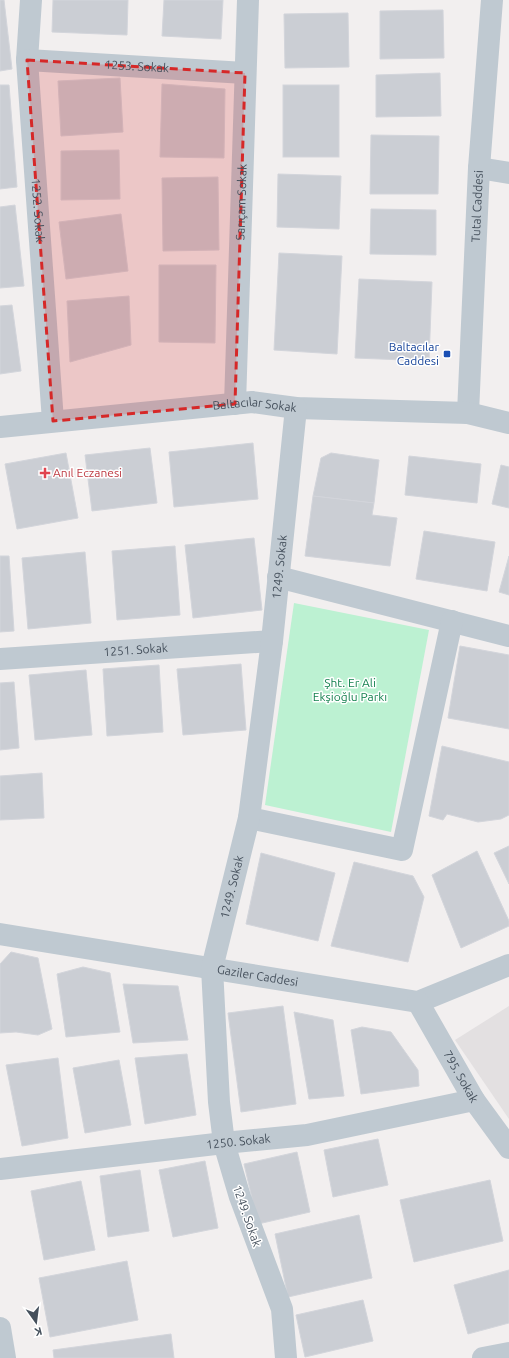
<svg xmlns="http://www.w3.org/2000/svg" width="509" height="1358" font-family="Ubuntu,sans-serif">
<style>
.education{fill:#e3e0e1}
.green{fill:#bcf1d2}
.building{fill:#cbced4;stroke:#d3d5db}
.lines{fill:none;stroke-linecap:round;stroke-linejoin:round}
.minor{stroke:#bfc9d1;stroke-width:22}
.marked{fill:#d62828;fill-opacity:0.2;stroke:#d62828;stroke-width:3;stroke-dasharray:8 5;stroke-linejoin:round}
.transit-dot{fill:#1a4fb4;stroke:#fff;stroke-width:1.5}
.health-dot{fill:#e0444e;stroke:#fff;stroke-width:1.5}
.labels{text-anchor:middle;stroke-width:3;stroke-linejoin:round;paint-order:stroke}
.street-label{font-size:12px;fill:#46515d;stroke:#fff}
.transit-label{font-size:12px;fill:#164399;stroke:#fff;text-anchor:end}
.health-label{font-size:12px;fill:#be3a42;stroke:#fff;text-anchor:start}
.park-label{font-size:12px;fill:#14814f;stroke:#fff}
</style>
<rect width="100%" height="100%" fill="#f2efef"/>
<polygon class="education" points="509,1006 509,1119 455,1040"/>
<polygon class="green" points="294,603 429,630 391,832 265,805"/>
<g class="building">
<polygon points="0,0 4,0 12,69 0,71"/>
<polygon points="53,0 128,0 127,35 52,32"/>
<polygon points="164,0 223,0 221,39 162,36"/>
<polygon points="443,10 444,58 380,59 380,11"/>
<polygon points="348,13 349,67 285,68 284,14"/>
<polygon points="440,73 441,116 376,117 376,75"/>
<polygon points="120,78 123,132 61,136 58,81"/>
<polygon points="162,84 225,89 224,158 160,157"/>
<polygon points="0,85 9,85 17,187 0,189"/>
<rect x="283" y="85" width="56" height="72"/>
<polygon points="371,135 439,136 438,194 370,194"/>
<polygon points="119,150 120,199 61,200 61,151"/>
<polygon points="278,174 341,176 339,229 277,227"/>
<polygon points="218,177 219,250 163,251 162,178"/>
<polygon points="15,205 24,286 0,288 0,207"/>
<polygon points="371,209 436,210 436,255 370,254"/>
<polygon points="121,214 128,271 66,279 59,222"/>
<polygon points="279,253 342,256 337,354 274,350"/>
<polygon points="159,265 216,265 215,343 159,342"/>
<polygon points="359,279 432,282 429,361 355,358"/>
<polygon points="129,296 131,345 70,362 67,301"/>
<polygon points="12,305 21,371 0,374 0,306"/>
<polygon points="253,443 258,499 174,507 169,452"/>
<polygon points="150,448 157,503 92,511 85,455"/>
<polygon points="66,453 78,518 17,529 5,464"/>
<polygon points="331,453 379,460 374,503 313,496 321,458"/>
<polygon points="409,456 481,464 477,503 405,495"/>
<polygon points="501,465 509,467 509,508 492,504"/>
<polygon points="313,496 374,503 372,515 397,518 390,566 305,556"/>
<polygon points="424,531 495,542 487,591 416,579"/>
<polygon points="254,538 262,610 193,618 185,545"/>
<polygon points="175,546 180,615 117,620 112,551"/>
<polygon points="85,552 91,623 28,629 22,558"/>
<polygon points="0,556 9,556 14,631 0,632"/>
<polygon points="509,556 509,595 499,592"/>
<polygon points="460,646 509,655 509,729 448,718"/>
<polygon points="241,664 246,730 183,735 177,669"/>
<polygon points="159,665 163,732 107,736 103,669"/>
<polygon points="86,670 92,735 35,740 29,675"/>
<polygon points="14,682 19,748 0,750 0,683"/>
<polygon points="442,746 509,762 509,815 501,819 478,822 447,814 443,820 429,816"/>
<polygon points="42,773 44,818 0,820 0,776"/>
<polygon points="509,846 509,884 494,853"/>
<polygon points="477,851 509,921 509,926 461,948 432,875"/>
<polygon points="261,853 335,873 318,941 246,924"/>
<polygon points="354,862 413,876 424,897 408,962 331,946"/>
<polygon points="11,952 38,958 52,1029 38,1035 16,1032 0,1033 0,964"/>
<polygon points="83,967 110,973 120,1032 66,1037 57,974"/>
<polygon points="123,984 178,986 188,1040 133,1043"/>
<polygon points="283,1006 296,1104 241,1112 228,1013"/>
<polygon points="294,1012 333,1020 344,1096 309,1099"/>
<polygon points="362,1027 391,1032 418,1070 419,1086 361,1094 351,1030"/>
<polygon points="187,1054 196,1115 145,1124 135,1058"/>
<polygon points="58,1058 68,1138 22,1146 6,1065"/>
<polygon points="119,1060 131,1125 85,1133 73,1068"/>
<polygon points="378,1139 388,1185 333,1197 324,1150"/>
<polygon points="297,1152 310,1212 258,1224 244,1164"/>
<polygon points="205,1161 218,1228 173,1237 159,1170"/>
<polygon points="140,1170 149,1231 108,1237 100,1176"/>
<polygon points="490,1180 503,1241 414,1262 400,1200"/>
<polygon points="81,1181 95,1250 44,1260 31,1191"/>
<polygon points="359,1215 372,1278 288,1297 275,1234"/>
<polygon points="127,1261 138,1320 50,1337 39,1278"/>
<polygon points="509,1270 509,1323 468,1334 454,1285"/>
<polygon points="363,1300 373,1341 305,1357 296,1315"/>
<polygon points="171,1334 174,1358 54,1358 53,1350"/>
</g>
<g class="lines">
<g class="minor">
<path id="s1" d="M31,0L27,60L53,421"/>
<path id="s2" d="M27,60L245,73"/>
<polyline points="479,168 509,173"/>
<path id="s3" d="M235,404L248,0"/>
<path id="s4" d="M468,413L479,168L492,0"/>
<path id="s5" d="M0,427L252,402L296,408L468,413L509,423"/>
<polyline points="278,577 509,636"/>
<path id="s6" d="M0,659L272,641"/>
<polyline points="249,818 402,850 452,621"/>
<path id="s7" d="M0,934L418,1002L509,965"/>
<path id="s8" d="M418,1002L474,1100L509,1148"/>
<path id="s9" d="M0,1169L224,1143L307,1135L474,1100"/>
<polyline points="0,1328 5,1358"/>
<path id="s10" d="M286,1358L282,1309L240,1197L224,1143L219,1102L212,968L249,818L272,641L296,408"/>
<polyline points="483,1358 509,1353"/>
</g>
</g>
<path class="marked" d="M27,60L245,73L235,404L53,421Z"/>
<rect class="transit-dot" x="443" y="350" width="8" height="8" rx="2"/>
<path class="health-dot" d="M43 467h4v4h4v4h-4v4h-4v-4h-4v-4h4z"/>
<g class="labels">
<g class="street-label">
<text dy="4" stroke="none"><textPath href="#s2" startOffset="110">1253. Sokak</textPath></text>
<text dy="4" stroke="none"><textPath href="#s3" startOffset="202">Sarıçam Sokak</textPath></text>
<text dy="4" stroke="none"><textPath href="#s4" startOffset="207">Tutal Caddesi</textPath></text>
<text dy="4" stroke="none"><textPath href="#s1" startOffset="211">1252. Sokak</textPath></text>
<text dy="4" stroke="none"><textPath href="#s5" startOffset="256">Baltacılar Sokak</textPath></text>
<text dy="4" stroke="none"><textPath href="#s10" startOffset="808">1249. Sokak</textPath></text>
<text dy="4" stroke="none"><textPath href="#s6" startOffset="136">1251. Sokak</textPath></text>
<text dy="4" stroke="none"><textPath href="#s10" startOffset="484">1249. Sokak</textPath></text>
<text dy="4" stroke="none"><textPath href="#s7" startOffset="261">Gaziler Caddesi</textPath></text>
<text dy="4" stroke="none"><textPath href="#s8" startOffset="86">795. Sokak</textPath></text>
<text dy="4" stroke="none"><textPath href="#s9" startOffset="240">1250. Sokak</textPath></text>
<text transform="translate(247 1216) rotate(71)" y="4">1249. Sokak</text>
</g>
<g class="transit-label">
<text x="439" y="351">Baltacılar<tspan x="439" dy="14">Caddesi</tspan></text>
</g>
<g class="health-label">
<text x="53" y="477">Anıl Eczanesi</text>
</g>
<g class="park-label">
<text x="350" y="687">Şht. Er Ali<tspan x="350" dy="14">Ekşioğlu Parkı</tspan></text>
</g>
</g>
<g transform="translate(36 1322) rotate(166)" stroke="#ffffff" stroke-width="3" paint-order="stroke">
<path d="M0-3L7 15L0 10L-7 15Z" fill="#46515d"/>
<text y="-6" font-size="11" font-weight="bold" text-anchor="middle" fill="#46515d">K</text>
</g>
</svg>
